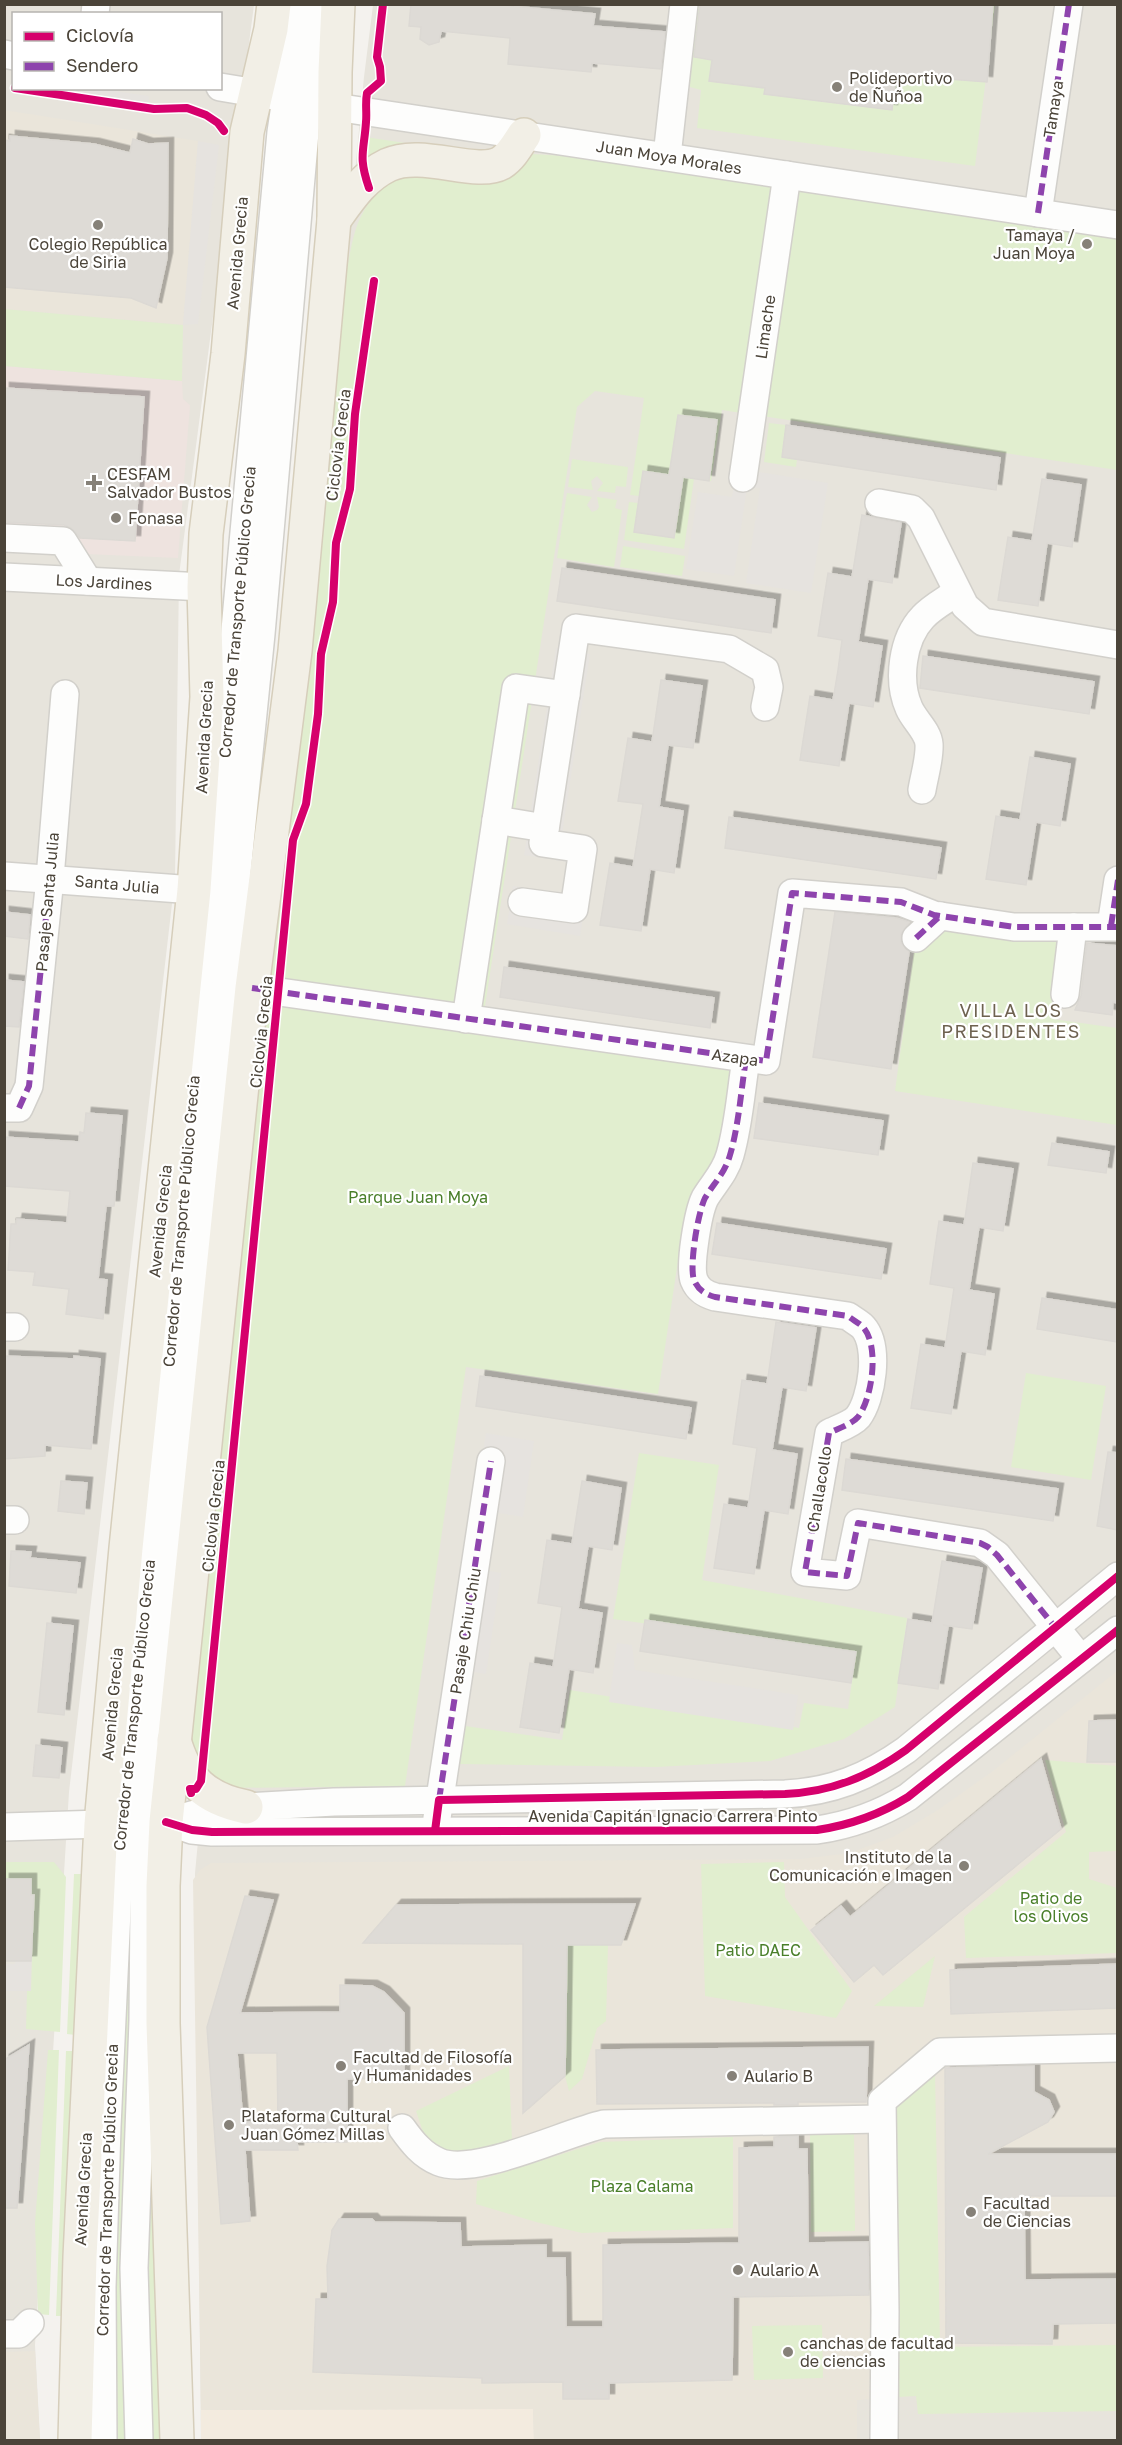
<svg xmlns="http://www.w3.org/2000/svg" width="1122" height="2445" font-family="'Golos Text',sans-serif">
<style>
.residential{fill:#e7e4dc;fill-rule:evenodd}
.commercial{fill:#f3ebdf}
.education{fill:#eae5da}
.medical{fill:#eee3df}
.green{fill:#e1eecf}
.parking{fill:#e6e3df}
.building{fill:#dedbd6;stroke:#dcd9d4;stroke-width:1.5;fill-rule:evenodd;filter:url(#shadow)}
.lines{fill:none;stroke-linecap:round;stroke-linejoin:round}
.minor-casing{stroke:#d2d0cb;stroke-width:30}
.major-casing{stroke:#d6cebb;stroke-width:36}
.minor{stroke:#fdfdfc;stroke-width:27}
.major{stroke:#f2efe6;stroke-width:33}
.quiet{stroke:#8e44ad;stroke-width:6;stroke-dasharray:12 6;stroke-linecap:butt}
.cycleway-casing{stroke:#fff;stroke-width:11}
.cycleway{stroke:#d6006c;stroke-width:8}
.poi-dot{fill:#868178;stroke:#fff;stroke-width:2}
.labels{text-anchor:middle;stroke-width:4.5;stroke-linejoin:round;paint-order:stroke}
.poi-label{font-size:16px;fill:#4b4439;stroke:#fff;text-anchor:start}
.street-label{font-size:16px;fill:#4b4439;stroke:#fff}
.park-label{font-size:16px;fill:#4a7f2a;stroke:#fff}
.neighbourhood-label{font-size:18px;letter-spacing:1.5px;fill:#6e6250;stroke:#fff}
</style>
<defs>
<filter id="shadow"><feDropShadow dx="5.5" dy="-5.5" stdDeviation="0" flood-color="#0004"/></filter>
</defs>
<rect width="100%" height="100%" fill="#f4f2ee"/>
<g class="residential">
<path d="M5,5H254L179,575L175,878L69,1792L35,2345L40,2440H5ZM14,14H220V88H14Z"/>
<polygon points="373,5 1117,5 1117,2440 201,2440 195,1873 364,77"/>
</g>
<polygon class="commercial" points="533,2409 534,2440 201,2440 201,2410"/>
<g class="education">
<polygon points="4,110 198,141 183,325 5,309"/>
<polygon points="1117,1671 1117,2411 918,2414 916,2396 857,2400 857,2440 534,2440 533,2409 201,2410 193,1880 200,1870 211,1863 801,1859 850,1853 893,1837 938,1810 993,1771"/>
<polygon points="35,2351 40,2440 5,2440 5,2352"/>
</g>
<polygon class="medical" points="4,366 182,381 183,399 190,405 178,558 63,553 5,543"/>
<g class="green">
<polygon points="686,5 995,5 975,166 697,128 701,90 679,84"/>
<polygon points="365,137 493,156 366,167 363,156"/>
<path d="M532,154L582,157L1117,238V470L722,410L711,481H709L717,421L678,415L669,475L643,471L639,496L630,495L644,398L595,391L577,407L481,1032L736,1070L724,1147L679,1254L658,1394L466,1367L405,1786L220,1788L185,1755L345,280C354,233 355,206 397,177L522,165Z"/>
<polygon points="4,309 183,325 182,381 5,366"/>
<polygon points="769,423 786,425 782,457 797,460 796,467 764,462"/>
<polygon points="572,459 628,467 626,487 616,486 615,493 597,491 603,483 597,476 591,481 593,490 568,487"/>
<polygon points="683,477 694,479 684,549 624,540 629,502 638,503 634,532 674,538"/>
<polygon points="567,493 592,497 587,505 592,512 597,510 599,507 597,497 617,500 615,508 622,510 614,567 557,558"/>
<polygon points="623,546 685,556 682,576 620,567"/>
<polygon points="945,921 1064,933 1052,1019 1117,1028 1117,1125 895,1091 915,945"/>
<polygon points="1026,1373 1106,1386 1091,1480 1011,1467"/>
<polygon points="639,1453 719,1465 702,1580 907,1618 895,1707 844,1739 770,1761 656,1767 459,1764 465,1726 562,1740 570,1690 799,1728 804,1703 848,1709 856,1653 613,1619"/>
<polygon points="1045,1760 1117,1766 1117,1851 1089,1852 1089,1879 1117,1888 1117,1953 966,1958 964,1917 1066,1832"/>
<polygon points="126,1859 137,1859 134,2440 111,2440"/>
<polygon points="4,1862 54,1862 66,1877 60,2032 26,2029 27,1991 31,1991 34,1895 31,1895 31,1879 5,1879"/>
<polygon points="784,1862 785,1897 852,1991 836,2018 705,1996 701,1864"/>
<polygon points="74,1874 82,1874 76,2035 67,2034"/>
<polygon points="567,1945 608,1945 606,2021 597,2028 582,2079 569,2091 565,2076"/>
<polygon points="935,1956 923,2007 874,2006"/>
<polygon points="48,2050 59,2050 49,2315 38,2314 35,2223"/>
<polygon points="66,2051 75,2051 64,2316 56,2316"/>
<polygon points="509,2066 512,2140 463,2158 440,2150 424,2135 416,2111"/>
<polygon points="935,2073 940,2347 1117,2345 1117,2411 918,2414 916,2396 897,2397 890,2113"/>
<polygon points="148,2094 162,2298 161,2440 147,2440 140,2278"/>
<polygon points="810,2133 854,2133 855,2231 811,2232"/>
<polygon points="733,2137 733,2228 582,2233 536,2222 476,2204 477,2181 600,2142"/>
<polygon points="822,2325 823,2378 754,2380 752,2326"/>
</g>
<g class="parking">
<polygon points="44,89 100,89 149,96 148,105"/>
<polygon points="198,141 219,145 198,324 183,325"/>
<polygon points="744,416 753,471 828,483 811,593 746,583 760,488 747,487 734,576 686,569 698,492 732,497"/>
<polygon points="556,648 590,654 562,834 595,839 580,936 507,924 513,886 569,895 574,863 524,855"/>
<polygon points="486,1433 534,1441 523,1517 493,1512 484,1570 501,1573 486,1674 469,1671 435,1767"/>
<polygon points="617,1643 632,1645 635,1670 798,1695 793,1730 609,1702"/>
<polygon points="15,1961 31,1961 31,1991 5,1991 4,1964 15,1964"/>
</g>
<g class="building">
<polygon points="411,4 491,4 595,14 593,26 665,32 661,69 592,63 591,72 508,64 510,38 441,31 439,42 429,45 420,39 421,27 409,26"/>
<polygon points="700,4 993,4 987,82 896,75 892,110 764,94 765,88 709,81 712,60 694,57"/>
<polygon points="10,136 94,144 130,153 133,139 148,144 168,143 167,258 156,308 131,298 4,287 4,140 10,141"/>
<polygon points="4,388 144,397 135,541 80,538 71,528 64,525 4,522"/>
<polygon points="678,415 717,420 709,481 683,477 674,538 634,532 643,471 669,475"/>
<polygon points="786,425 1000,458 996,490 782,457"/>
<polygon points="1042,479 1081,485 1072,547 1047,543 1038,606 998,600 1008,537 1032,541"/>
<polygon points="862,515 901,523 892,583 868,579 858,642 882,646 873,707 849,703 839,766 800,760 810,696 833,700 838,670 842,640 818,636 828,573 852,577"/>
<polygon points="562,568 775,600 771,633 557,601"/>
<polygon points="923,656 1094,682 1089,714 920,688"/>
<polygon points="661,680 702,686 693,748 668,745 659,807 683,811 674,873 650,869 641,931 600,925 610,863 633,867 643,804 618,801 628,738 652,742"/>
<polygon points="1030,757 1070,764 1060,826 1036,822 1026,885 986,879 996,816 1020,820"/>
<polygon points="729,817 941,848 936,879 725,848"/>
<polygon points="4,912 30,915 28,939 4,936"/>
<polygon points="835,912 897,918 910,922 901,934 901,942 909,952 891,1069 813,1057"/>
<polygon points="1087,943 1118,946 1118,1003 1113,1002 1112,1015 1075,1010 1081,996"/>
<polygon points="504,967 714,998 710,1028 500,997"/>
<polygon points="4,980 24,982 19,1027 4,1026"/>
<polygon points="759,1103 883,1121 878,1155 754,1138"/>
<polygon points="86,1113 122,1116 114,1206 106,1206 98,1279 107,1280 103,1319 66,1314 69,1289 33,1285 35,1272 8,1270 11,1224 16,1224 17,1219 67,1223 70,1191 4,1186 4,1137 79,1142 80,1132 84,1133"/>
<polygon points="1052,1143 1109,1152 1106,1173 1048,1165"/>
<polygon points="973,1163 1013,1169 1003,1231 979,1227 969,1290 994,1294 985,1355 961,1351 951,1414 911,1408 921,1344 945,1348 954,1288 930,1284 939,1221 964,1225"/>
<polygon points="717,1223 886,1249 881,1279 712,1254"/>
<polygon points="1042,1298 1118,1310 1118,1342 1037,1329"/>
<polygon points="776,1322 816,1328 806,1391 782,1387 772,1450 797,1454 788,1514 764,1510 754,1574 714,1568 724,1504 748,1508 757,1448 733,1444 742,1380 767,1384"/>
<polygon points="4,1356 74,1359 74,1356 100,1359 91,1449 45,1445 45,1456 4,1459"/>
<polygon points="480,1376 691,1408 686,1439 476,1406"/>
<polygon points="1108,1452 1118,1453 1118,1530 1097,1526"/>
<polygon points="846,1459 1058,1489 1053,1521 842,1490"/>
<polygon points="61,1481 87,1483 84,1514 58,1511"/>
<polygon points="582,1481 621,1488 612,1550 588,1546 578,1609 602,1613 593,1673 569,1669 559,1733 520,1727 530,1663 553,1667 562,1607 538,1603 547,1540 572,1544"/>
<polygon points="11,1551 31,1552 30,1558 80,1563 76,1593 9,1586"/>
<polygon points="942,1561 982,1568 972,1629 943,1625 948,1626 938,1689 898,1683 908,1619 932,1623"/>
<polygon points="645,1620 856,1652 851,1683 640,1651"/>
<polygon points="47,1623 73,1626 64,1715 38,1712"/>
<polygon points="1118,1720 1118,1762 1087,1762 1089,1721"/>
<polygon points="36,1745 62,1748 59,1778 33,1776"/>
<polygon points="1041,1759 1061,1829 883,1975 874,1965 854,1982 811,1930 841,1906 850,1917"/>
<polygon points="4,1879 31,1879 31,1895 34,1895 31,1961 4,1961"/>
<path d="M245,1896L273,1900L240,2013L340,2012V1985L372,1986L384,1992L404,2013V2078L347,2079V2142H297L298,2150H245L250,2221L221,2224L207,2027ZM237,2053H277L278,2122H243Z"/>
<polygon points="635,1904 621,1945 567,1945 565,2076 523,2113 523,1944 363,1943 396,1905"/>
<polygon points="1118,1964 1118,2008 951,2014 950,1970"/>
<polygon points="29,2045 17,2208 4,2208 4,2060"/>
<polygon points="868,2047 866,2102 798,2102 798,2105 774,2105 774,2103 597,2104 596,2050"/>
<polygon points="1034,2066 1034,2092 1049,2100 1054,2112 1048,2122 988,2154 1118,2154 1118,2196 1024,2196 1025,2280 1118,2279 1118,2323 1053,2324 1052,2344 946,2343 945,2068"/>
<polygon points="798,2136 798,2149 807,2149 808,2243 868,2242 869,2295 733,2297 732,2380 609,2383 609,2399 563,2399 563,2382 482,2383 482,2378 313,2372 316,2299 328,2299 327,2266 332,2230 339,2219 372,2219 375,2222 460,2223 461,2247 546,2245 546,2258 565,2258 566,2327 603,2327 603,2245 739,2243 739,2148 774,2147 774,2137"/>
</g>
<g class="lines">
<g class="minor-casing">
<g id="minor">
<polyline points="95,14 96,4"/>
<polyline points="4,54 14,56"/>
<polyline points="220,87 274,96"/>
<polyline points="315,104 1118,225"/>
<polyline points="667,156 684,4"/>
<polyline points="1038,213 1069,4"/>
<polyline points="743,478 787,175"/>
<polyline points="879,503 912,509 921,518 965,606 983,622 1118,645"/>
<polyline points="4,538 63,541 88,581"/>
<polyline points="4,577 204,587"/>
<path d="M922,790C924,777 930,758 929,744C928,731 914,720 909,708C897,681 902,639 923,617C932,607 946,600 957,592"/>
<polyline points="496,820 545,828"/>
<polyline points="4,876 194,890"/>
<polyline points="522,902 574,909 583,849 543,843 576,628 729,649 765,670 769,687 765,707"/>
<polyline points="1111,926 1118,880"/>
<polyline points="916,938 940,916"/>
<polyline points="252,988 766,1061 792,893 901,902 934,915 1014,927 1118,927"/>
<polyline points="1065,994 1073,927"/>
<polyline points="466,1019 516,688 566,695"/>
<path d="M746,1059C741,1090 739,1124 730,1155C725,1173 714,1183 705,1198C698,1212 689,1266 694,1280C698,1290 705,1294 715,1297L848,1316C853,1320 859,1323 863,1327C880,1346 872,1399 858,1417C852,1424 837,1429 829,1433L805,1572L847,1576L858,1523L980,1543L997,1555L1081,1659"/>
<polyline points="4,1108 19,1108 29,1086 50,878 65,694"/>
<polyline points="4,1327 15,1327"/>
<polyline points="4,1520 15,1520"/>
<polyline points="437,1818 491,1461"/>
<path d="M169,1822L192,1830L212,1832L817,1830C851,1825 879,1815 908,1797L1118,1630"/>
<path d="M4,1827L166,1822L206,1811L246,1807L334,1802L785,1794C831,1792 868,1777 906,1750L1118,1576"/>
<path d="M402,2128C412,2142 422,2155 439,2162C475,2177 564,2133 604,2124L881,2119"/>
<polyline points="4,2334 19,2334 30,2323"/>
<polyline points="103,2440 102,2287 107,2127 121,1824 151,1539 281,132 293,52 298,4"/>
<polyline points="139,2440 134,2268 143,2020 145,1786 261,634 305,132 319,4"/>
<polyline points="884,2440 885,2311 882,2101 940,2052 1118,2048"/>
</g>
</g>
<g class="major-casing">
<g id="major">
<path d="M334,220C349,199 363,177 388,165C422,149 476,177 501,163C511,157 518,144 524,135"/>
<path d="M174,1740C185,1780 206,1799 246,1807"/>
<polyline points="75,2440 80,2257 101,1824 126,1548 194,890 207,697 204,587 206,534 228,354 247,132 271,29 274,4"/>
<polyline points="177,2440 163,2023 163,1886 166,1822 252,988 295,651 334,220 335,72 338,4"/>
</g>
</g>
<use href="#minor" class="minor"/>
<use href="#major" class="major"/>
<g class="quiet">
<polyline points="1038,213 1069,4"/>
<polyline points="1111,926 1118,880"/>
<polyline points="916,938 940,916"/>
<polyline points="252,988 766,1061 792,893 901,902 934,915 1014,927 1118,927"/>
<path d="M746,1059C741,1090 739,1124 730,1155C725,1173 714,1183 705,1198C698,1212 689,1266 694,1280C698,1290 705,1294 715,1297L848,1316C853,1320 859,1323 863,1327C880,1346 872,1399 858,1417C852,1424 837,1429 829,1433L805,1572L847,1576L858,1523L980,1543L988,1547L997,1555L1055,1627"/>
<polyline points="19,1108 29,1086 50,878"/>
<polyline points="439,1800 491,1461"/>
</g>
<g class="cycleway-casing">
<g id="cycleway">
<polyline points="15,88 154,109 187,108 206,115 218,123 224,131"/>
<path d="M369,188C358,156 364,152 366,122C367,112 365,103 367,93L381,81L380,67L377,57L383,4"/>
<polyline points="191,1793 190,1789 196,1789 201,1781 293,840 306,804 318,714 321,654 333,602 336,543 350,489 355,414 374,281"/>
<path d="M166,1822L192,1830L212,1832L817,1830C851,1825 879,1815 908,1797L1118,1630"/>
<path d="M435,1831L439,1800L785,1794C831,1792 868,1777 906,1750L1118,1576"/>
</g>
</g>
<use href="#cycleway" class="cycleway"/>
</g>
<g class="poi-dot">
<circle cx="837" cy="87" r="6"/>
<circle cx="98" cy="225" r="6"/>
<circle cx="1087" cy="244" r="6"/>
<path d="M91 474h6v6h6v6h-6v6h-6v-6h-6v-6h6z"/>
<circle cx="116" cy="518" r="6"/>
<circle cx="964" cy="1866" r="6"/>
<circle cx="341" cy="2066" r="6"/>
<circle cx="732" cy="2076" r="6"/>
<circle cx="229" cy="2125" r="6"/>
<circle cx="971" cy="2212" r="6"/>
<circle cx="738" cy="2270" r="6"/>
<circle cx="788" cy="2352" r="6"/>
</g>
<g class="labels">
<g class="poi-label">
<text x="849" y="84">Polideportivo<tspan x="849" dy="18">de Ñuñoa</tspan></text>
<text x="1075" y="241" text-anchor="end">Tamaya /<tspan x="1075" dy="18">Juan Moya</tspan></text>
<text x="98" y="250" text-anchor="middle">Colegio República<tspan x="98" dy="18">de Siria</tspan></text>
<text x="107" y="480">CESFAM<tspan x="107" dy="18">Salvador Bustos</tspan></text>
<text x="128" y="524">Fonasa</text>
<text x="952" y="1863" text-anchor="end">Instituto de la<tspan x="952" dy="18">Comunicación e Imagen</tspan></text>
<text x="353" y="2063">Facultad de Filosofía<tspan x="353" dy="18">y Humanidades</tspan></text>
<text x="744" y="2082">Aulario B</text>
<text x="241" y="2122">Plataforma Cultural<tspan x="241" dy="18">Juan Gómez Millas</tspan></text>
<text x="983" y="2209">Facultad<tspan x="983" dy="18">de Ciencias</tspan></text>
<text x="750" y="2276">Aulario A</text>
<text x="800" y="2349">canchas de facultad<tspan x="800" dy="18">de ciencias</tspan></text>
</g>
<g class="street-label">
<text transform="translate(1053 109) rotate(-81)" y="6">Tamaya</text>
<text transform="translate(669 157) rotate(9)" y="6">Juan Moya Morales</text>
<text transform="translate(237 253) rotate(-85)" y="6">Avenida Grecia</text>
<text transform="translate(765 327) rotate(-82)" y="6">Limache</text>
<text transform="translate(338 445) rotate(-83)" y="6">Ciclovia Grecia</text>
<text transform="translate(104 582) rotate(3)" y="6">Los Jardines</text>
<text transform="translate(237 612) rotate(-85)" y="6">Corredor de Transporte Público Grecia</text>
<text transform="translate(204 737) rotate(-87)" y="6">Avenida Grecia</text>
<text transform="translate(117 884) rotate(5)" y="6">Santa Julia</text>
<text transform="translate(47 902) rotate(-85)" y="6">Pasaje Santa Julia</text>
<text transform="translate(261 1032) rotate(-84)" y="6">Ciclovia Grecia</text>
<text transform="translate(735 1057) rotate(8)" y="6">Azapa</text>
<text transform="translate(160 1221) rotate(-84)" y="6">Avenida Grecia</text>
<text transform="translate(181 1221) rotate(-85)" y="6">Corredor de Transporte Público Grecia</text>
<text transform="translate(819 1489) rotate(-81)" y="6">Challacollo</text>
<text transform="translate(213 1516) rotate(-84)" y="6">Ciclovia Grecia</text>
<text transform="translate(465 1631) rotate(-81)" y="6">Pasaje Chiu Chiu</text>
<text transform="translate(112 1704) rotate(-85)" y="6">Avenida Grecia</text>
<text transform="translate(134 1705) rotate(-84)" y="6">Corredor de Transporte Público Grecia</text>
<text x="673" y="1822">Avenida Capitán Ignacio Carrera Pinto</text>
<text transform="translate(83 2189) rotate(-87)" y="6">Avenida Grecia</text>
<text transform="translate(107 2190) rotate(-88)" y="6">Corredor de Transporte Público Grecia</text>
</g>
<g class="park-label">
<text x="418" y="1203">Parque Juan Moya</text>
<text x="1051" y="1904">Patio de<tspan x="1051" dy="18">los Olivos</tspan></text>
<text x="758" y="1956">Patio DAEC</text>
<text x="642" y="2192">Plaza Calama</text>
</g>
<g class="neighbourhood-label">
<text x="1011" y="1017">VILLA LOS<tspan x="1011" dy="21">PRESIDENTES</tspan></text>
</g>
</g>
<rect width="1122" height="2445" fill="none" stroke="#4b4439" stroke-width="12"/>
<rect x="12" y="12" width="210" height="78" fill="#ffffff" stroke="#b7b4b0" stroke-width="1.5"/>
<rect x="24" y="32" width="30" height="9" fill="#d6006c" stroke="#b7b4b0" stroke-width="1.5"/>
<text x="66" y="42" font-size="18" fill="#4b4439">Ciclovía</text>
<rect x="24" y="62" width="30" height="9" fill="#8e44ad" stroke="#b7b4b0" stroke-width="1.5"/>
<text x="66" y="72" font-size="18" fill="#4b4439">Sendero</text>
</svg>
